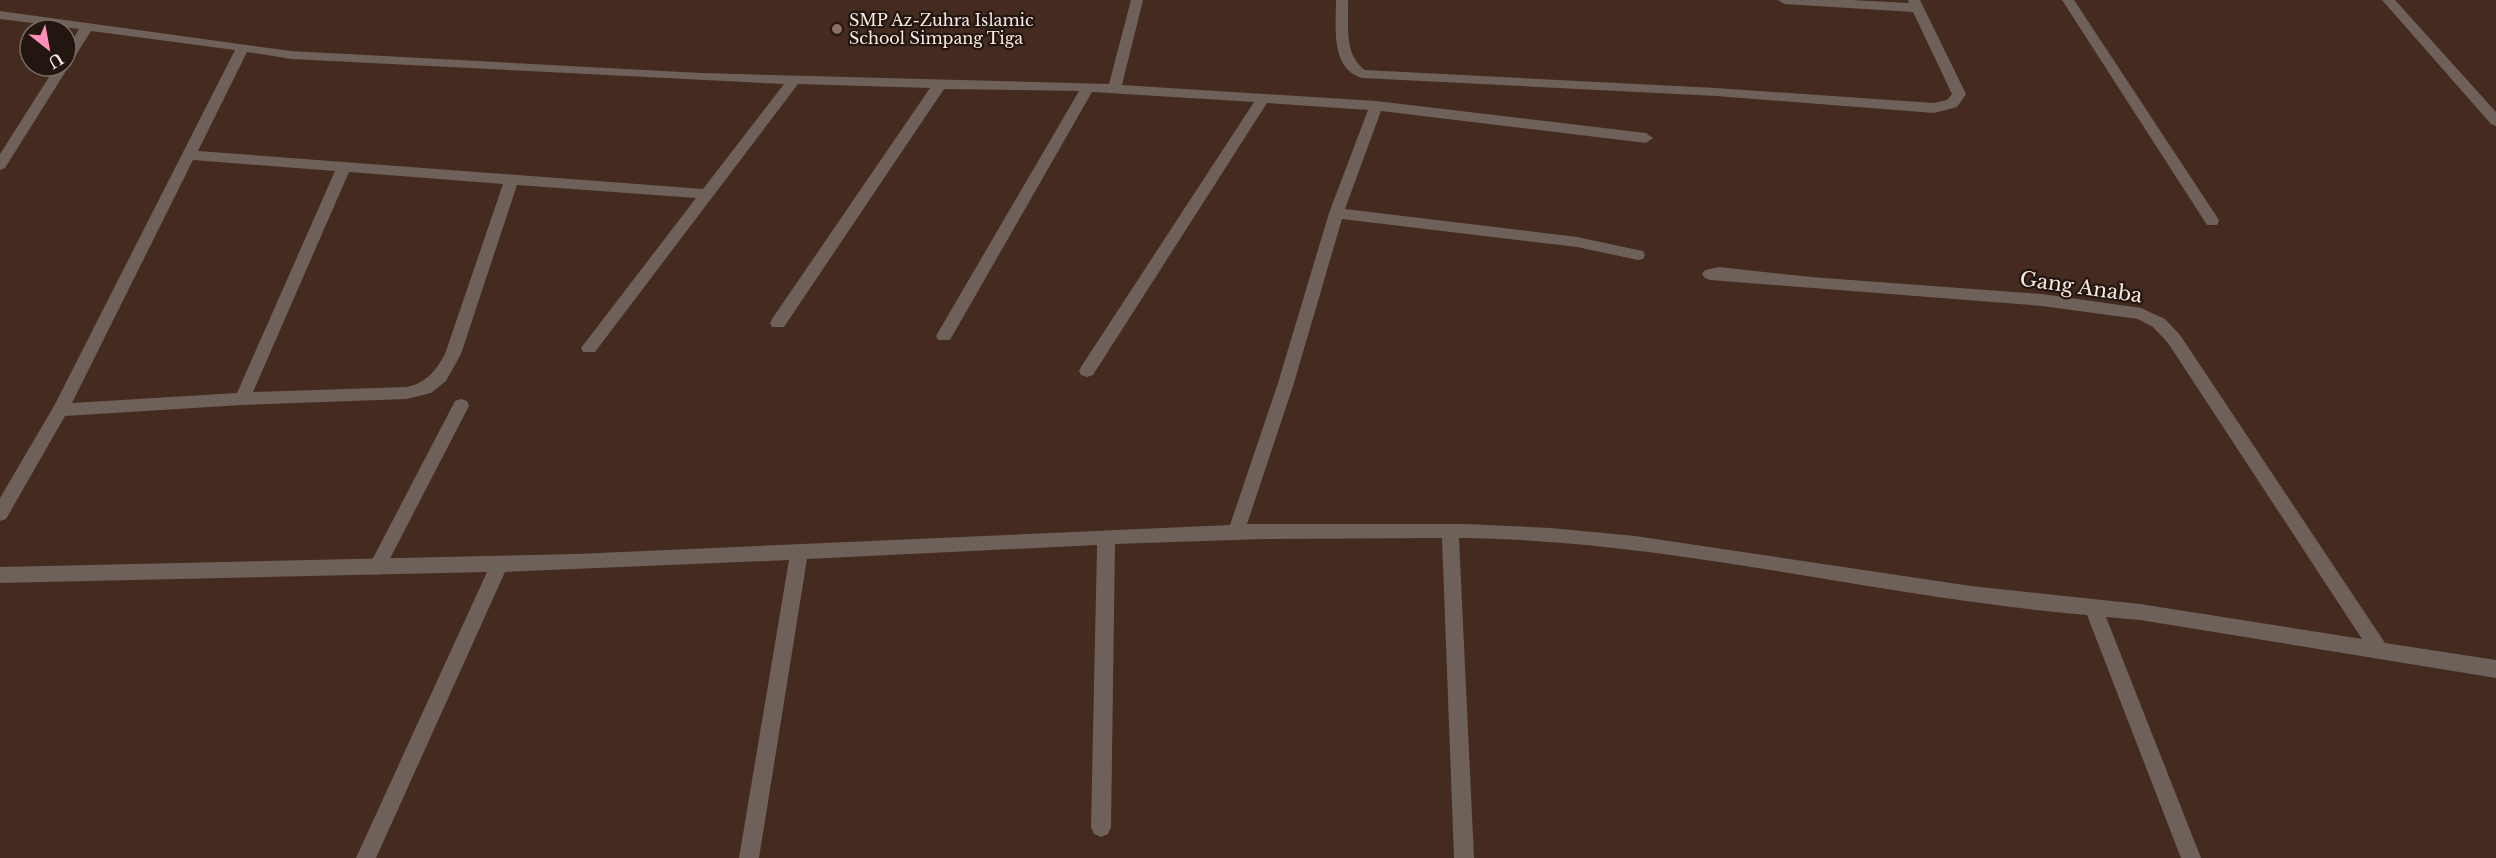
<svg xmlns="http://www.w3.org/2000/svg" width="2496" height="858" font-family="'Libre Baskerville',serif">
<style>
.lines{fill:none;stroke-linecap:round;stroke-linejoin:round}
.service{fill:#6d615a;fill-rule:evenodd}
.minor{fill:#6d615a;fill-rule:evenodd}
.education-dot{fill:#8d6e63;stroke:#221611;stroke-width:2}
.labels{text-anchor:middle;stroke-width:4.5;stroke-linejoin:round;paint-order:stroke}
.far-poi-label{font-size:16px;fill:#fae9e1;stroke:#221611;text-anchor:start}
.street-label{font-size:20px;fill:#fae9e1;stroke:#221611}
</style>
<rect width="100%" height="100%" fill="#442a1f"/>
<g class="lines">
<polygon class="service" points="461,399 467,401 469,406 383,572 377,575 371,572 368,567 371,562 455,401"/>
<g class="minor">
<path d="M1131,0H1143L1122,85L1376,101L1646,133L1653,138L1646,143L1381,111L1345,209L1577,237L1638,250L1643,251L1645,255L1643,259L1638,260L1577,247L1342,219L1294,383L1247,524H1466L1551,528L1635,536L1971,586L2140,604L2362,639L2168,343L2153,327L2138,319L2042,306L1710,280L1705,278L1702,274L1705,270L1719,267L1811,277L2042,294L2141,308L2165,319L2180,335L2385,643L2496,660V678L2140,620L2106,617L2201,858H2181L2087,615C1877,597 1671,540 1459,538L1474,858H1454L1442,538L1264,539L1115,544L1111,827L1108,834L1101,837L1094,834L1091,827L1097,545L807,559L759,858H739L789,560L505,572L376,858H356L487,572L0,583V567L576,554L1230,525L1278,383L1329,213L1368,110L1267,103L1093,375L1087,377L1081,375L1079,371L1081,367L1254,102L1092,92L950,340H938L936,336L1079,91L944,89L784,327H772L770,323L772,319L930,88L798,84L595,352H583L581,348L696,198L517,185L461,354L446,381L431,393L407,399L242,405L65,416L6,519L0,521V498L54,406L235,50L91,31L5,168L0,170V154L56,66H66V51L79,29L0,19V11L291,51L701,73L1109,84ZM247,52L291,59L784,84L703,189L198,151ZM193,160L335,171L237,393L72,403ZM349,172L503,184L445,354C435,372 427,382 407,387L253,392Z"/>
<path d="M1336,0H1348C1349,24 1343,54 1365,70L1716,88L1934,103L1947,100L1952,94L1913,12L1784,4L1778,0H1851L1909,3L1908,0H1920L1966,94L1957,107L1934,113L1716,96L1362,78C1330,69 1336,25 1336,0Z"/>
<polygon points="2062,0 2074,0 2217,217 2219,221 2217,225 2207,225"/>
<polygon points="2382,0 2395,0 2496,112 2496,126 2491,124"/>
</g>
</g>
<circle class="education-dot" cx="837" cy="29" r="6"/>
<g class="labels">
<g class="far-poi-label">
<text x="849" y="26">SMP Az-Zuhra Islamic<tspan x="849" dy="18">School Simpang Tiga</tspan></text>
</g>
<g class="street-label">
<text transform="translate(2081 287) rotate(8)" y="7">Gang Anaba</text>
</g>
</g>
<g transform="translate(48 48) rotate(149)"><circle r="28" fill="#221611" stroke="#786a64" stroke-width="1.5"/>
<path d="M0-4.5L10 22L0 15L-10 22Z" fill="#ff8eb9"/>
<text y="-9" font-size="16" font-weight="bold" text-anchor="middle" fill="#fae9e1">U</text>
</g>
</svg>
